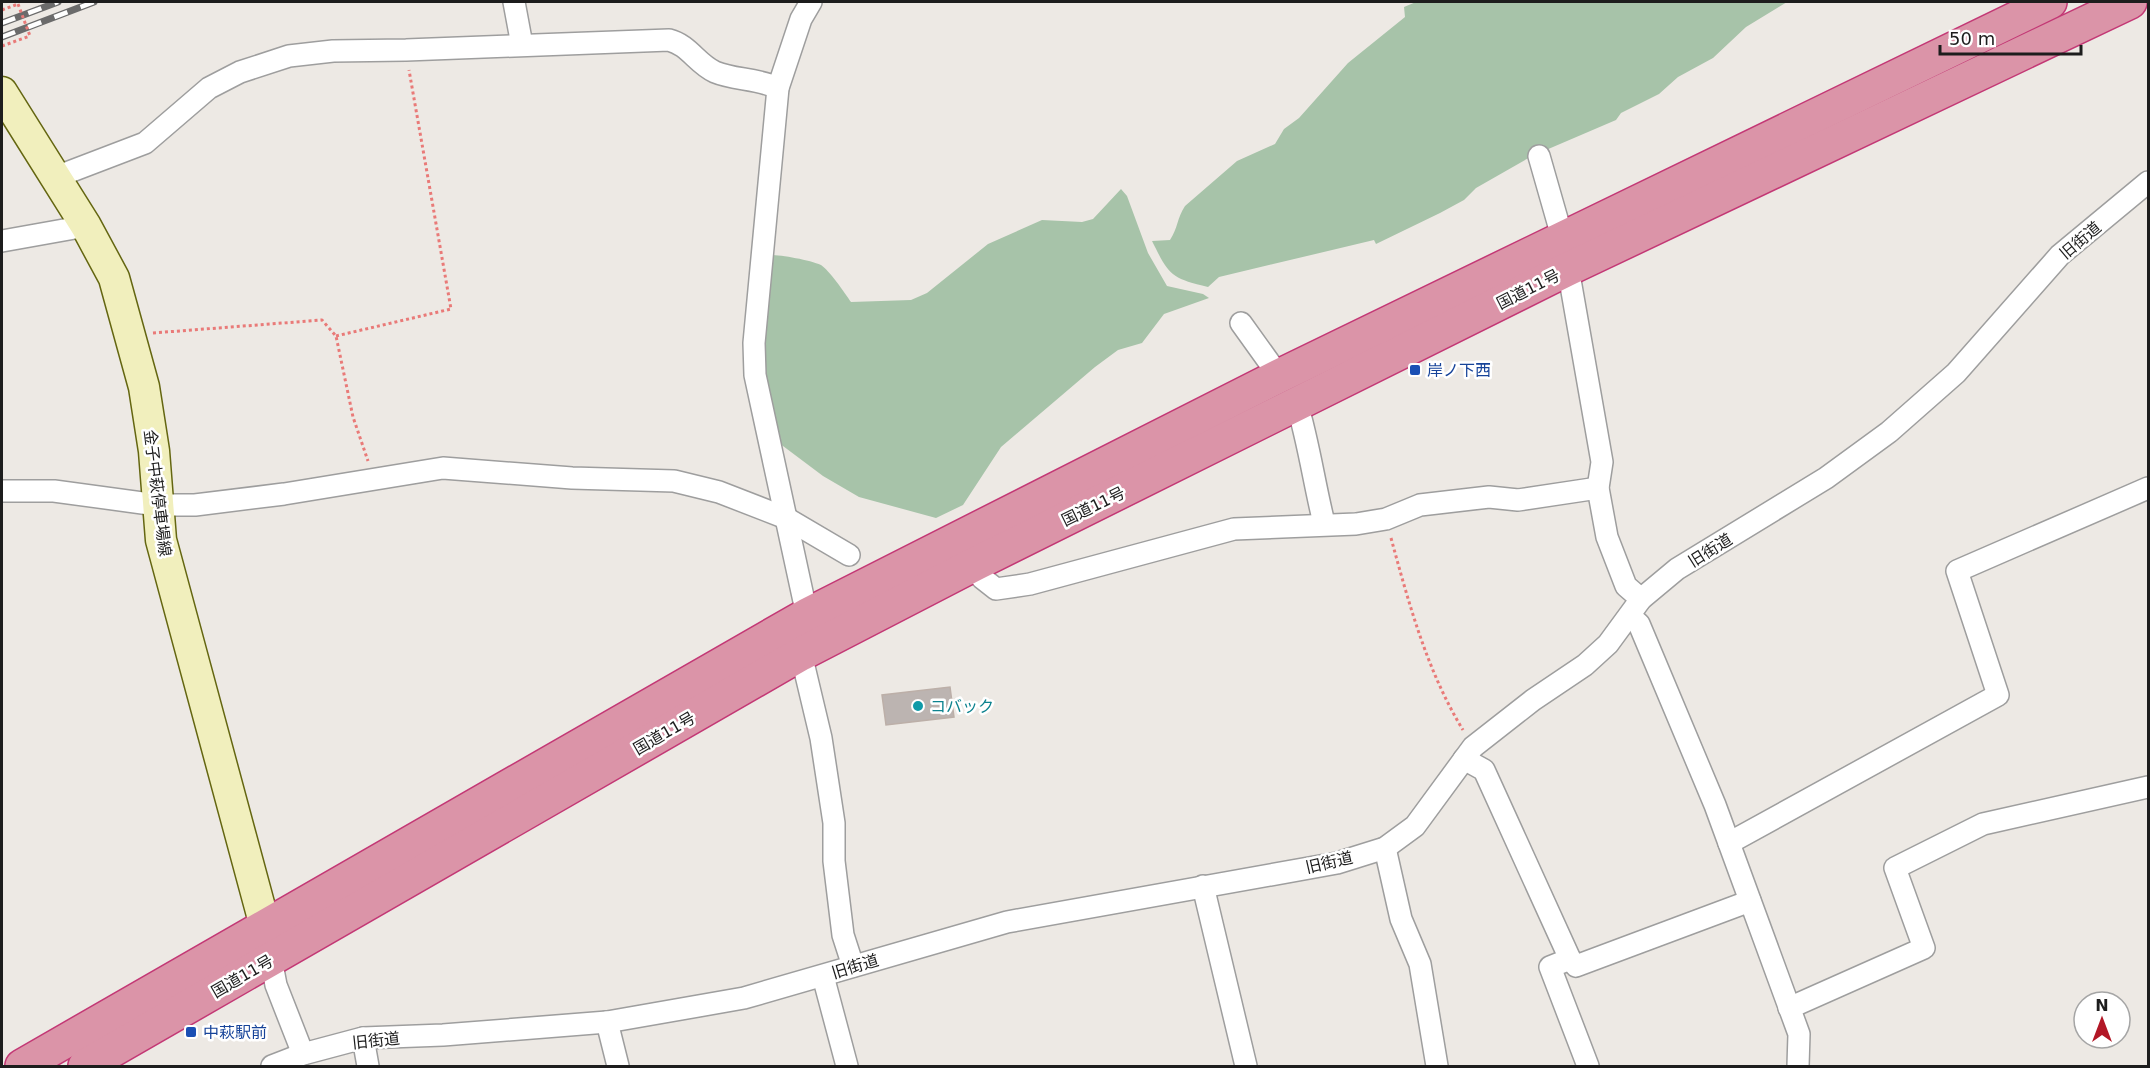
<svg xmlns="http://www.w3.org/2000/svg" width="2150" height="1068" font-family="'DejaVu Sans','Noto Sans JP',sans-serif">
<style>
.cemetery{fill:#a7c3a9}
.building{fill:#bcb4b1;stroke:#bcafa8;stroke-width:1.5}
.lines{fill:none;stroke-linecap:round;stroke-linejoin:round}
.street-casing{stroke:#9e9e9e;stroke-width:24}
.secondary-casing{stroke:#646611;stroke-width:33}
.highway-casing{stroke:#c33875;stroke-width:36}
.path{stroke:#e97a78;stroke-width:3;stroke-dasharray:3 3;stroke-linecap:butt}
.street{stroke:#fff;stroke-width:21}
.secondary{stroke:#f1efbd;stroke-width:30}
.highway{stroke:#db94a8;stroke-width:33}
.rail-casing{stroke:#6b6b6b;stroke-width:7}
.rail{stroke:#fff;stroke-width:4.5;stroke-dasharray:14;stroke-linecap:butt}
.path-bridge{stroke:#e97a78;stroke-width:3;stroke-dasharray:3 3;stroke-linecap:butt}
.transit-dot{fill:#1a4fb4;stroke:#fff;stroke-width:2}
.culture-dot{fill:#0f9aa8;stroke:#fff;stroke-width:2}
.labels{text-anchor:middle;stroke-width:5;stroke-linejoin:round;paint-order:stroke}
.street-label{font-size:16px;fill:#1d1d1d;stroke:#fff}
.transit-label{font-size:16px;fill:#164399;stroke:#fff;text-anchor:start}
.culture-label{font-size:16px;fill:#0d838f;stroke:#fff;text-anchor:start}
</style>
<rect width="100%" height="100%" fill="#ede9e4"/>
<g class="cemetery">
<path d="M1416,2H1787L1746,27L1713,58L1678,77L1659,94L1621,113L1616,120L1532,156L1476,188L1464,200L1440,213L1376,244L1374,240L1219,277L1208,287C1170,278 1169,275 1152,241L1170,240C1178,228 1177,218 1185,206L1237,161L1275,144L1284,129L1299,118L1348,63L1405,17L1404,7Z"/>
<path d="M1121,189L1127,196L1148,253L1167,286L1203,294L1209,298L1164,314L1142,343L1118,350L1095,367L1001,447L963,505L936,518L859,497L823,476L779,443L761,352L770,255C782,255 810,260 821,265C829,270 845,293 851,302L911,300L927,293L988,244L1042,220L1082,222L1093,219Z"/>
</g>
<polygon class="building" points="950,687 954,717 886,725 882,695"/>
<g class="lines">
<g class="street-casing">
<g id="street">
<polyline points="514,2 522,45"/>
<polyline points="811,2 801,19 778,88 754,343 755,375 807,615 801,654 821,738 834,823 834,861 843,935 853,966"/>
<polyline points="1539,156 1563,240 1602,462 1598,488 1607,537 1626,586 1641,599"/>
<path d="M56,177L145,143L209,88L240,72L289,56L333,51L406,50L669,40C689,45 697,64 715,72C734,80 756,78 778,88"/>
<polyline points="2,241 86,226"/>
<polyline points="1241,323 1279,376"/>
<path d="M1297,404C1309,444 1314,483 1324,523"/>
<polyline points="2,491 54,491 157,505 195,505 284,494 443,468 572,478 674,481 719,492 786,518 849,555"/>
<polyline points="975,564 982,578 996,589 1030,584 1234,529 1356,524 1386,519 1420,505 1489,497 1518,500 1598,488"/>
<polyline points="1630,616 1639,624 1715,805 1799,1034 1798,1066"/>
<polyline points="1464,759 1484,770 1570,959 1550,967 1588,1066"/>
<polyline points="1729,843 1998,695 1957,571 2148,488"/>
<polyline points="1385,848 1401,919 1420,964 1437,1066"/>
<polyline points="1203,886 1246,1066"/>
<polyline points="271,959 276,985 303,1054"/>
<polyline points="1570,959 1576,966 1750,901"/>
<polyline points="823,976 847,1066"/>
<polyline points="1789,1008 1924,948 1895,868 1983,824 2148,787"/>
<polyline points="607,1022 618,1066"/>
<polyline points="363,1038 368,1066"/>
<polyline points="272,1066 303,1054 363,1038 443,1035 607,1022 744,998 1007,922 1337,863 1385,848 1415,826 1473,747 1533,700 1585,665 1608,644 1641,599 1677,569 1826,478 1889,432 1956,373 2060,255 2148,182"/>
</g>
</g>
<g class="secondary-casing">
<polyline id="secondary" points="2,92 86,226 114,278 144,387 154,451 161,540 265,926 269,950"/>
</g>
<g class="highway-casing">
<g id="highway">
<polyline points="22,1066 807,615 1279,376 2050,2"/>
<polyline points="85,1066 801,654 975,564 1568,269 2130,2"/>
</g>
</g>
<g class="path">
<polyline points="2,10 18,4"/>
<polyline points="2,46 30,36"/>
<polyline points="153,333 322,320 336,336 353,417 368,461"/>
<polyline points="336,336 451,309 409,70"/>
<path d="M1391,538C1409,604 1427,671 1463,730"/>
</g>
<use href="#street" class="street"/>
<use href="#secondary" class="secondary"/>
<use href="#highway" class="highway"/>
<g class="rail-casing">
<g id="rail">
<polyline points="2,23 58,2"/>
<polyline points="2,37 94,2"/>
</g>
</g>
<use href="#rail" class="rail"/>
<polyline class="path-bridge" points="18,4 30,36"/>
</g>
<g class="transit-dot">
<rect x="1409" y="364" width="12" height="12" rx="3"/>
<rect x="185" y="1026" width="12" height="12" rx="3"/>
</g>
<circle class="culture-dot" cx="918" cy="706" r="6"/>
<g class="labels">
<g class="street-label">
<text transform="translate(2080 240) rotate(-40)" y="6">旧街道</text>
<text transform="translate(1528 289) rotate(-27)" y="6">国道11号</text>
<text transform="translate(158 493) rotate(83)" y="6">金子中萩停車場線</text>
<text transform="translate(1093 506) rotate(-26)" y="6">国道11号</text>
<text transform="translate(1710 550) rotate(-32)" y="6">旧街道</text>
<text transform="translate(664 733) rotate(-30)" y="6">国道11号</text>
<text transform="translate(1329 862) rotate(-13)" y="6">旧街道</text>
<text transform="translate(855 966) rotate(-17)" y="6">旧街道</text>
<text transform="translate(242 976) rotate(-30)" y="6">国道11号</text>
<text transform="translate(376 1040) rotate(-6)" y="6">旧街道</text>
</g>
<g class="transit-label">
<text x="1427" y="376">岸ノ下西</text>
<text x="203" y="1038">中萩駅前</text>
</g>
<g class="culture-label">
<text x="930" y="712">コバック</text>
</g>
</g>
<rect width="2150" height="1068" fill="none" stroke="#1d1d1d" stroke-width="6"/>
<g transform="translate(2102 1020)"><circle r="28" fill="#ffffff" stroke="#a5a5a5" stroke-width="1.5"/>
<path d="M0-4.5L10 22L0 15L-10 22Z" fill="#b21726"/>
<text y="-9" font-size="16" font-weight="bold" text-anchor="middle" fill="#1d1d1d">N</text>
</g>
<path d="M1940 45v9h141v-9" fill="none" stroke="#1d1d1d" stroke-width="3"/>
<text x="1949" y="45" font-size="18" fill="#1d1d1d" stroke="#ffffff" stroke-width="4.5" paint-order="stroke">50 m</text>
</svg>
